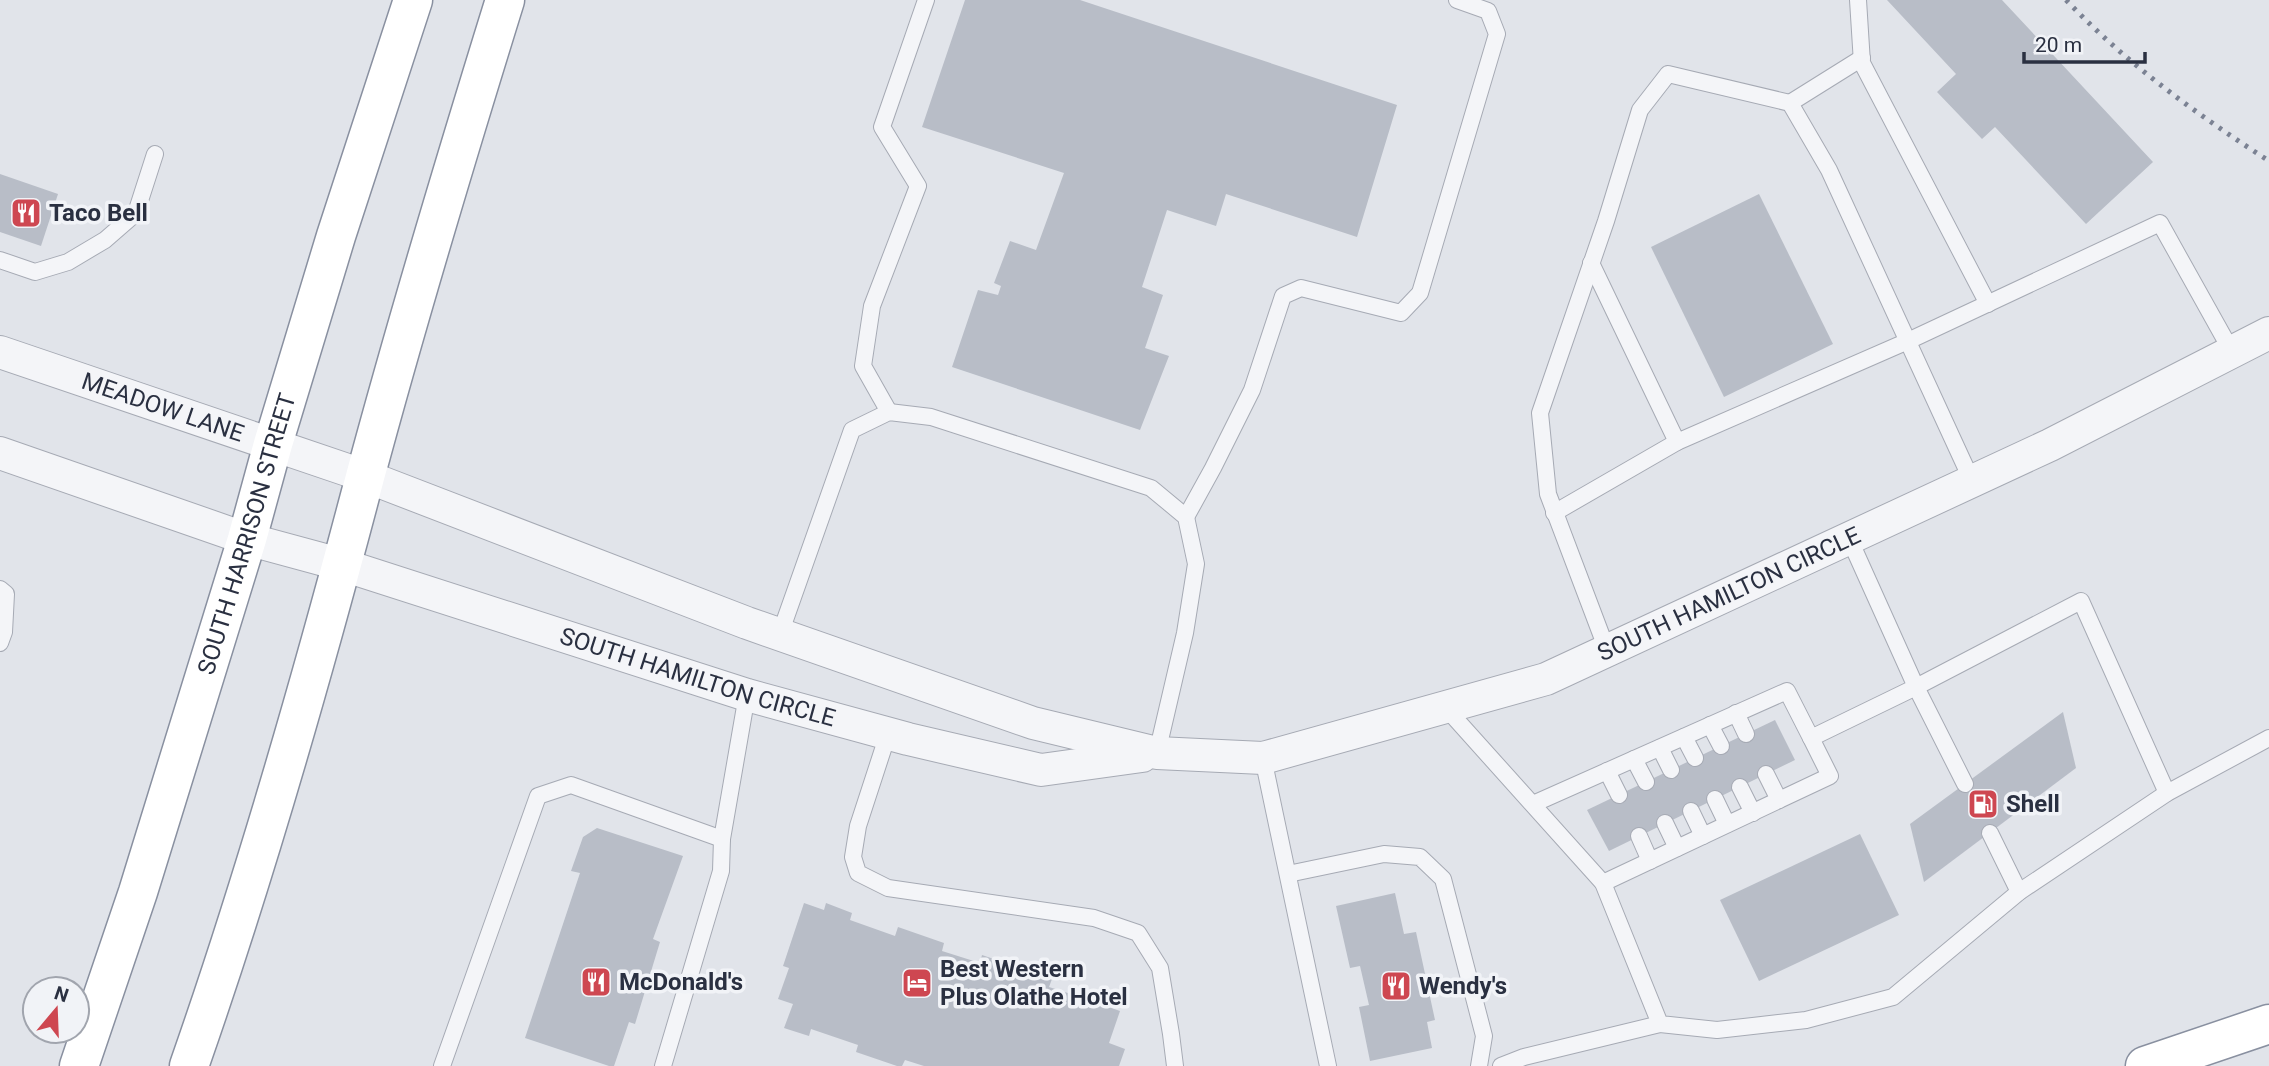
<svg xmlns="http://www.w3.org/2000/svg" width="2269" height="1066" font-family="Roboto,sans-serif">
<style>
.building{fill:#b8bdc7}
.lines{fill:none;stroke-linecap:round;stroke-linejoin:round}
.service-casing{stroke:#a6aab4;stroke-width:18}
.minor-casing{stroke:#a6aab4;stroke-width:34}
.trunk-casing{stroke:#8990a0;stroke-width:41}
.motorway-casing{stroke:#8990a0;stroke-width:41}
.service{stroke:#f4f5f8;stroke-width:16}
.minor{stroke:#f4f5f8;stroke-width:32}
.trunk{stroke:#fff;stroke-width:38}
.motorway{stroke:#fff;stroke-width:38}
.rail{stroke:#7b8293;stroke-width:5;stroke-dasharray:3.5 7;stroke-linecap:butt}
.labels{text-anchor:middle;stroke-width:7;stroke-linejoin:round;paint-order:stroke}
.poi-label{font-size:24px;font-weight:bold;fill:#2a3041;stroke:#f1f3f7;text-anchor:start}
.street-label{font-size:24px;fill:#2a3041;stroke:#f1f3f7}
</style>
<rect width="100%" height="100%" fill="#e1e4ea"/>
<g class="building">
<polygon points="965,0 1080,0 1397,105 1357,237 1226,194 1216,226 1167,210 1142,287 1163,295 1145,348 1169,356 1140,430 952,367 978,290 998,295 1001,286 994,283 1010,241 1036,250 1064,173 922,127"/>
<polygon points="1887,0 2002,0 2153,162 2086,224 1995,127 1982,139 1937,92 1956,74"/>
<polygon points="0,174 58,194 41,246 0,232"/>
<polygon points="1759,194 1833,344 1724,397 1651,247"/>
<polygon points="2063,712 2076,768 1924,882 1910,824"/>
<polygon points="1775,720 1795,760 1609,851 1587,810"/>
<polygon points="597,828 683,856 653,939 660,942 635,1024 629,1022 614,1066 609,1066 525,1038 580,873 571,871 583,837"/>
<polygon points="1860,834 1899,915 1759,981 1720,900"/>
<polygon points="1395,893 1404,934 1416,932 1435,1020 1427,1022 1432,1048 1370,1061 1359,1007 1369,1005 1360,966 1350,968 1336,906"/>
<polygon points="804,903 824,910 826,903 852,913 850,920 895,936 898,927 944,943 942,951 980,963 982,955 1052,979 1049,987 1071,994 1074,987 1100,996 1097,1003 1120,1011 1109,1043 1125,1049 1119,1066 924,1066 905,1060 902,1066 897,1066 856,1052 858,1045 811,1029 809,1036 787,1029 784,1028 793,1004 778,999 789,968 783,966"/>
</g>
<g class="lines">
<g class="service-casing">
<g id="service">
<polyline points="1858,0 1862,63 1988,304"/>
<polyline points="1790,103 1862,58"/>
<polyline points="0,260 35,272 68,262 105,240 136,213 155,154"/>
<polyline points="1591,263 1677,442 1908,341 2160,223 2232,352"/>
<polyline points="889,412 863,366 872,306 918,186 882,127 926,0"/>
<polyline points="1554,513 1677,442"/>
<polyline points="1186,517 1213,468 1252,390 1283,296 1301,288 1401,313 1420,293 1497,34 1488,11 1457,0"/>
<polyline points="0,589 6,594 4,632 0,643"/>
<polyline points="780,634 852,430 889,412 931,417 1151,488 1186,517 1196,564 1185,633 1157,753"/>
<polyline points="1607,650 1548,494 1540,413 1606,221 1640,110 1668,74 1790,103 1829,170 1972,481"/>
<polyline points="1445,707 1603,883 1660,1024 1717,1030 1806,1020 1893,997 2019,892 2167,793 2269,738"/>
<polyline points="1736,713 1746,734"/>
<polyline points="1710,725 1721,746"/>
<polyline points="888,734 858,826 853,857 858,873 888,888 1094,918 1138,933 1160,968 1171,1034 1175,1066"/>
<polyline points="1684,737 1695,758"/>
<polyline points="1660,748 1671,770"/>
<polyline points="1263,758 1328,1066"/>
<polyline points="1634,759 1646,782"/>
<polyline points="1607,771 1619,795"/>
<polyline points="1766,774 1779,800"/>
<polyline points="1965,784 1916,687 2081,601 2167,793"/>
<polyline points="1740,787 1753,813"/>
<polyline points="1715,799 1727,824"/>
<polyline points="1533,804 1787,691 1811,738 1916,687 1849,538"/>
<polyline points="1691,811 1703,836"/>
<polyline points="1665,823 1677,848"/>
<polyline points="1990,833 2019,892"/>
<polyline points="1639,836 1650,861"/>
<polyline points="1288,874 1384,854 1420,857 1443,879 1484,1036 1479,1066"/>
<polyline points="1603,883 1830,776 1811,738"/>
<polyline points="442,1066 538,796 571,785 722,839"/>
<polyline points="663,1066 721,871 722,839 747,695"/>
<polyline points="1501,1066 1524,1057 1660,1024"/>
</g>
</g>
<g class="minor-casing">
<g id="minor">
<path id="s1" d="M0,352L365,476L747,623L1033,723L1157,753L1263,758L1546,679L2050,445L2269,333"/>
<path id="s2" d="M0,453L247,539L343,565L747,695L908,739L1041,770L1142,756"/>
</g>
</g>
<g class="trunk-casing">
<g id="trunk">
<path id="s3" d="M79,1066L138,892L247,539L273,444L336,236L413,0"/>
<path d="M189,1066C257,872 313,675 365,477C408,317 456,158 505,0"/>
</g>
</g>
<g class="motorway-casing">
<polyline id="motorway" points="2145,1066 2269,1024"/>
</g>
<use href="#service" class="service"/>
<use href="#minor" class="minor"/>
<use href="#trunk" class="trunk"/>
<use href="#motorway" class="motorway"/>
<path class="rail" d="M2066,0C2127,64 2195,113 2269,161"/>
</g>
<defs>
<g id="restaurant-square" transform="scale(1.575)"><rect x="-9" y="-9" width="18" height="18" rx="4" fill="#ce4751" stroke="#f1f3f7"/><path d="M-5-6h1v4h1v-4h1v4h1v-4h1v5L-1.5 .5V6h-2V.5L-5-1ZM5-6V6H3V1.5H1.5Q1.5-4 5-6Z" fill="#fff"/></g>
<g id="fuel-square" transform="scale(1.575)"><rect x="-9" y="-9" width="18" height="18" rx="4" fill="#ce4751" stroke="#f1f3f7"/><path d="M-5.5-6h7V0h2V4h1.3V-2.5L3-4.5l.8-.8L6-3V5H2.5V1h-1V6h-7ZM-4.2-4.7v3.2H.2V-4.7Z" fill="#fff"/></g>
<g id="hotel-square" transform="scale(1.575)"><rect x="-9" y="-9" width="18" height="18" rx="4" fill="#ce4751" stroke="#f1f3f7"/><path d="M-6-4.5h1.5V1H6V5H4.5V3h-9V5H-6ZM-4 0a1.8 1.8 0 1 1 3.6 0ZM.5 0V-2.5h3Q6-2.5 6 0Z" fill="#fff"/></g>
</defs>
<g fill-rule="evenodd">
<use href="#restaurant-square" x="26" y="213"/>
<use href="#fuel-square" x="1983" y="804"/>
<use href="#restaurant-square" x="596" y="982"/>
<use href="#hotel-square" x="917" y="983"/>
<use href="#restaurant-square" x="1396" y="986"/>
</g>
<g class="labels">
<g class="poi-label">
<text x="49" y="221">Taco Bell</text>
<text x="2006" y="812">Shell</text>
<text x="940" y="977">Best Western<tspan x="940" dy="28">Plus Olathe Hotel</tspan></text>
<text x="619" y="990">McDonald's</text>
<text x="1419" y="994">Wendy's</text>
</g>
<g class="street-label">
<text dy="8" stroke="none"><textPath href="#s1" startOffset="172">MEADOW LANE</textPath></text>
<text dy="8" stroke="none"><textPath href="#s3" startOffset="558">SOUTH HARRISON STREET</textPath></text>
<text dy="8" stroke="none"><textPath href="#s1" startOffset="1827">SOUTH HAMILTON CIRCLE</textPath></text>
<text dy="8" stroke="none"><textPath href="#s2" startOffset="733">SOUTH HAMILTON CIRCLE</textPath></text>
</g>
</g>
<g transform="translate(56 1010) rotate(19)"><circle r="33" fill="#f1f3f7" stroke="#a1a5ae" stroke-width="2"/>
<path d="M0-5L12 26L0 18L-12 26Z" fill="#ce4751"/>
<text y="-10" font-size="19" font-weight="bold" text-anchor="middle" fill="#2a3041">N</text>
</g>
<path d="M2024 52v10h121v-10" fill="none" stroke="#2a3041" stroke-width="3.5"/>
<text x="2035" y="52" font-size="21" fill="#2a3041" stroke="#f1f3f7" stroke-width="5" paint-order="stroke">20 m</text>
</svg>
